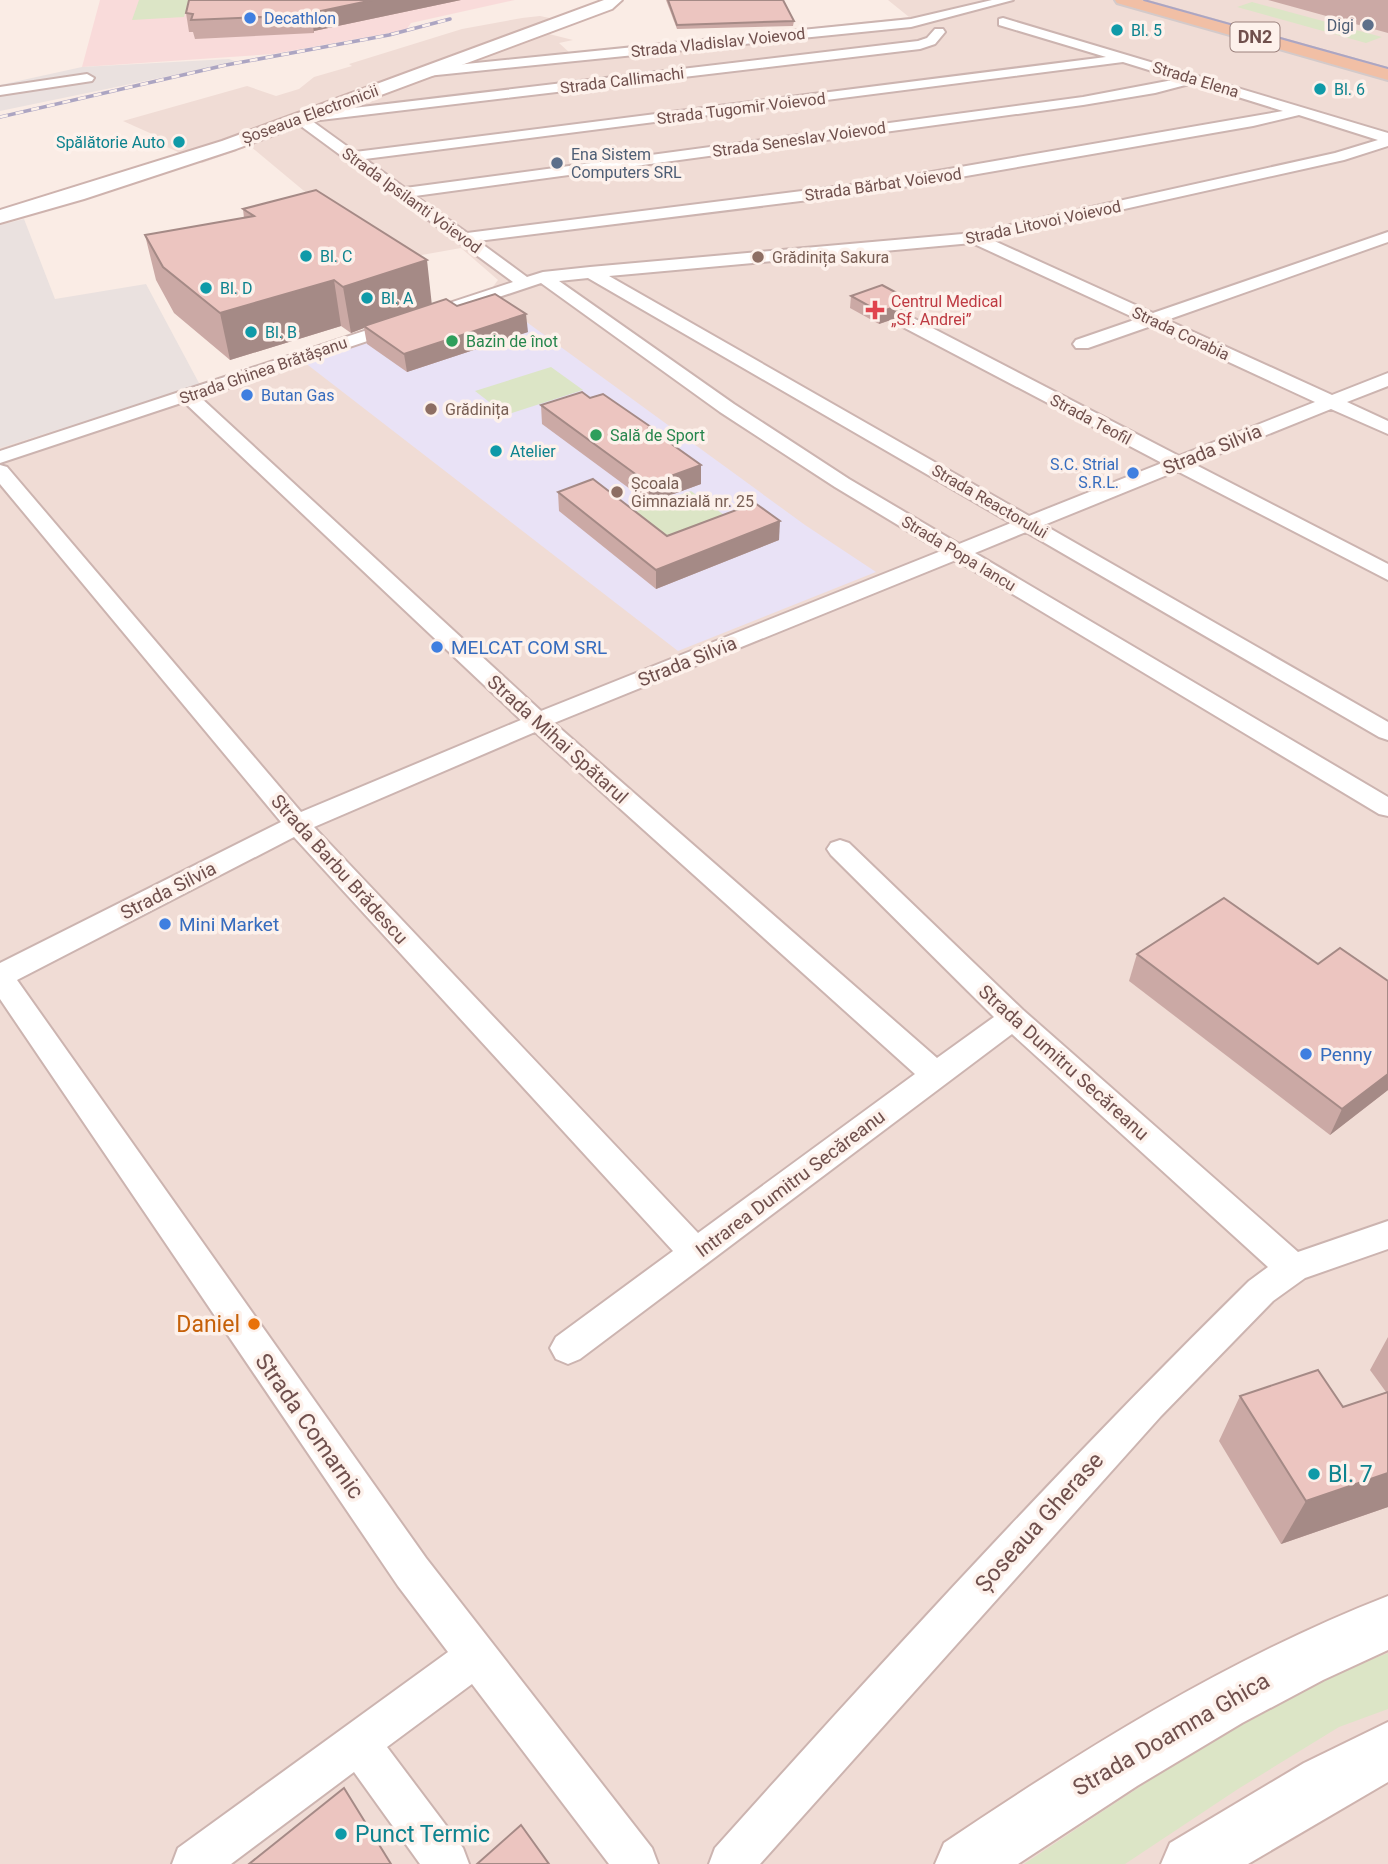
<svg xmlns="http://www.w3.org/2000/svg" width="1388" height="1864" font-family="Roboto,sans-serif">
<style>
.residential{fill:#f0dcd5}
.commercial{fill:#f9dbda}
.industrial{fill:#eae1df}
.education{fill:#e9e2f6}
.green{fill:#dce5c6}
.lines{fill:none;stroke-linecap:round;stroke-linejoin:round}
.street-casing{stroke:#ccb4b0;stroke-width:4}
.secondary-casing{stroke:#ceb3ae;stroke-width:4}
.primary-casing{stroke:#d4caca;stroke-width:4}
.street{fill:#fff;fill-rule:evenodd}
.secondary{fill:#fff;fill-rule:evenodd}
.primary{fill:#f1bfa5;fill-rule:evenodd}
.tram{stroke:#aca5c2;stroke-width:2}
.rail-casing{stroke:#aca5c2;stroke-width:3.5}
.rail{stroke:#fdf1eb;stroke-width:2.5;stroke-dasharray:8;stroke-linecap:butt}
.wall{fill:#cba9a5}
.shaded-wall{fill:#a58a86}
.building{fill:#ecc5c0;stroke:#a58a86;stroke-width:2}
.shop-dot{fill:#3f7fe0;stroke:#fdf1eb;stroke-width:2.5}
.service-dot{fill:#5c6f8a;stroke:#fdf1eb;stroke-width:2.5}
.culture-dot{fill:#0f9aa8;stroke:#fdf1eb;stroke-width:2.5}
.education-dot{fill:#8d6e63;stroke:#fdf1eb;stroke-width:2.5}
.health-dot{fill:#e0444e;stroke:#fdf1eb;stroke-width:2.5}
.leisure-dot{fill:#2e9e5b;stroke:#fdf1eb;stroke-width:2.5}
.food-dot{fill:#e8710a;stroke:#fdf1eb;stroke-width:2.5}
.labels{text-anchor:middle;stroke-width:7;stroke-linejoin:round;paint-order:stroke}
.far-shop-label{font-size:16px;fill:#366cbe;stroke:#fdf1eb;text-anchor:start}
.far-service-label{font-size:16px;fill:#4e5e75;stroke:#fdf1eb;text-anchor:end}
.far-culture-label{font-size:16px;fill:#0d838f;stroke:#fdf1eb;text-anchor:start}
.far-street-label{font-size:16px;fill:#70504d;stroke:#fdf1eb}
.far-education-label{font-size:16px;fill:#785e54;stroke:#fdf1eb;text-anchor:start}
.far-health-label{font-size:16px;fill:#be3a42;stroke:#fdf1eb;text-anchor:start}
.far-leisure-label{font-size:16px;fill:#27864d;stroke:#fdf1eb;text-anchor:start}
.shield{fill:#fdf1eb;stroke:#9a807c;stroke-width:2}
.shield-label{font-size:18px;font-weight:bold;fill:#70504d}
.street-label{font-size:19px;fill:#70504d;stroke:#fdf1eb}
.shop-label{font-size:19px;fill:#366cbe;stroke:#fdf1eb;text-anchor:start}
.near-food-label{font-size:23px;fill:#c56008;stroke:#fdf1eb;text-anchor:end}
.near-street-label{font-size:23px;fill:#70504d;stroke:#fdf1eb}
.near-culture-label{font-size:23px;fill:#0d838f;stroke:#fdf1eb;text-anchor:start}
</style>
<rect width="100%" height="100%" fill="#faece5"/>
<polygon class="residential" points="888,0 1388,0 1388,1864 0,1864 0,448 489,292 498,280 461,248 388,261 250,146 202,163 154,141 161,138 123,121 247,86 276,96 299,89 314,77 352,66 349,64 462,29 522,18 540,16 559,20 567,26 549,34 573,40 559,43 570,53 909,17"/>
<polygon class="commercial" points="100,0 515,0 411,23 406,30 273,54 82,67"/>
<g class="industrial">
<polygon points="229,59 237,62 0,111 0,85 82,67"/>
<polygon points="24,219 55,299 146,284 200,385 0,448 0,225"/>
</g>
<polygon class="education" points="495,299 805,525 876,572 678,651 304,362"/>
<g class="green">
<polygon points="139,0 189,0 184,17 132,20"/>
<polygon points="1252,2 1382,37 1366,43 1237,7"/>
<polygon points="551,367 583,390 506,415 475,391"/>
<polygon points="691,491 738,525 671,551 625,515"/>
<path d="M1388,1653V1709L1339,1727L1238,1789L1125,1864H1024C1141,1786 1256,1704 1388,1653Z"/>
</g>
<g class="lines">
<g class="street-casing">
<g id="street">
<polygon points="992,0 1013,0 911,27 427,76 420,72 427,68 911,19"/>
<path d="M1003,18L1388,133V146L1344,160L990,239L1153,313L1388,232V242L1167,320L1332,395L1388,373V386L1347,402L1388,421V434L1331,409L1194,464L1388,564V580L1177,471L1044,525L1388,722V740L1379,737L1026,532L975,553L1388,797V816L1379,814L956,560L554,723L937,1058L994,1017L831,855L827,849L831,843L840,840L849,843L1023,1010L1298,1252L1388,1221V1249L1305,1278L1273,1301L1161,1416L760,1864H709L715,1848C888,1655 1064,1463 1249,1281L1268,1267L1012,1034L580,1359L568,1364L556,1359L550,1348L556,1337L673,1251L294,837L17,980L426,1558L652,1848L658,1864H609L472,1684L387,1747L463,1848L469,1864H420L354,1772L231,1864H172L178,1848L448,1652L398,1586L0,999V963L281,822L0,484V465L7,467L301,812L521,720L184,402L0,463V451L513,282L294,121V115L918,41L927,38L935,29H943L945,32L935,44L920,49L312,121L355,152L1106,57L999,25V19ZM1123,62L1178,79L1083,97L405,188L365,159ZM1193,83L1283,111L874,182L467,233L415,196L1083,105L1155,93ZM1299,115L1378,140L1335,153L974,233L590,267L543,272L527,277L478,241L874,192L1253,126ZM972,243L1137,319L1076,340L1073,344L1076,348H1088L1151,326L1315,402L1179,456L913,318H901L898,322L901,326L1162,463L1029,516L609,276ZM588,278L1011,523L959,544L849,479L734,404L559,281ZM541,283L720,412L835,487L941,551L541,711L200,397ZM535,732L915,1074L698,1233L314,827Z"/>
<polygon points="87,74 94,78 92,81 0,95 0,87"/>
</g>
</g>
<g class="secondary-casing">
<g id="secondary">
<polygon points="604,0 622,0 612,9 236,149 84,199 0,223 0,210 222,141"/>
<path d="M1388,1596V1650L1323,1680L1242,1723L1137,1786L1018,1864H935L944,1843C1085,1748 1229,1658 1388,1596Z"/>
<polygon points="1388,1722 1388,1782 1248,1864 1161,1864 1170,1843 1304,1763"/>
</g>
</g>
<g class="primary-casing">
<polygon id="primary" points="1115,0 1141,0 1388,69 1388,80 1117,3"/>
</g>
<use href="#street" class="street"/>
<use href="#secondary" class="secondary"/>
<use href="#primary" class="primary"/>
<polyline class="tram" points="1144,0 1388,68"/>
<g class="rail-casing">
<polyline id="rail" points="0,117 226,65 389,35 450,19"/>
</g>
<use href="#rail" class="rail"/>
</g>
<g class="wall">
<polygon points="189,0 461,0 314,31 314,33 195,39 193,32 189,32 186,13"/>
<polygon points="666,0 783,0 794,21 793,26 677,29"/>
<polygon points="1268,0 1388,0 1388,33"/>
<polygon points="243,209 432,304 457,306 528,332 407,372 367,344 364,328 351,333 341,326 230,360 174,313 156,280 145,235 244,218"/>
<polygon points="851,296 911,313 879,324 850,308"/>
<polygon points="590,398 651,427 651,430 701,465 701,484 649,503 542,424 541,405"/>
<polygon points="558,492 667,536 779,540 656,589 559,511"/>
<polygon points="1137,954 1388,1090 1330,1135 1129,981"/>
<polygon points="1388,1337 1388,1507 1281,1544 1219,1441 1240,1396 1343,1407 1386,1392 1370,1370"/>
</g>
<g class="shaded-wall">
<polygon points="373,0 461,0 314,31 314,33 311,13"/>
<polygon points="427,260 432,306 364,326 364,328 351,333 343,287"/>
<polygon points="334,280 341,326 230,360 220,313"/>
<polygon points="912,301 911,313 879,324 880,312"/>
<polygon points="526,314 528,332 407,372 404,354"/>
<polygon points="701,465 701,484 649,503 649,484"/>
<polygon points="780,521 779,540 656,589 656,570"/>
<polygon points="1388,1074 1388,1090 1330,1135 1342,1109"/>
<polygon points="1388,1473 1388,1507 1281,1544 1306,1501"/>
</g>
<g class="building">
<polygon points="189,0 373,0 311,13 311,15 191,20 193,14 186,13"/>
<polygon points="668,0 783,0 794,21 677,25"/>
<polygon points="316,190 427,260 343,287 334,280 220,313 163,267 145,235 254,216 243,209"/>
<polygon points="882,285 912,301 880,312 851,296"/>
<polygon points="495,294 526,314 404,354 364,326 446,299 457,306"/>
<polygon points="582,392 590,398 603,394 651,427 649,428 701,465 649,484 541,405"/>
<polygon points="593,479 667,536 755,503 780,521 656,570 558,492"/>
<polygon points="1224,898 1318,964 1340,948 1388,981 1388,1074 1342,1109 1137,954"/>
<polygon points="1318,1370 1343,1407 1388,1392 1388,1473 1306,1501 1240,1396"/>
<polygon points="344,1788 391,1864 249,1864"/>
<polygon points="521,1825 549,1864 477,1864"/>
</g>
<g class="shop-dot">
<circle cx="250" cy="18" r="7"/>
<circle cx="247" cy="395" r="7"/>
<circle cx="1133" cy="473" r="7"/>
<circle cx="437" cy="647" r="7"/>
<circle cx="165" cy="924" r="7"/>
<circle cx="1306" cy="1054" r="7"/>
</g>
<g class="service-dot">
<circle cx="1368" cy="25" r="7"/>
<circle cx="557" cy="163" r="7"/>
</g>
<g class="culture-dot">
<circle cx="1117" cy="30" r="7"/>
<circle cx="1320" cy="89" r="7"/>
<circle cx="179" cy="142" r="7"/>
<circle cx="306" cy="256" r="7"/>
<circle cx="206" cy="288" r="7"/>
<circle cx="367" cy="298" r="7"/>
<circle cx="251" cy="332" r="7"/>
<circle cx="496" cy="451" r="7"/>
<circle cx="1314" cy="1474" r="7"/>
<circle cx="341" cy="1834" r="7"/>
</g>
<g class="education-dot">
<circle cx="758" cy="257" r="7"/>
<circle cx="431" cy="409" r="7"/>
<circle cx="617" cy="492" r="7"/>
</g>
<path class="health-dot" d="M871.5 299.5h7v7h7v7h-7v7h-7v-7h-7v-7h7z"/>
<g class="leisure-dot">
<circle cx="452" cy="341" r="7"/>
<circle cx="596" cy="435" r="7"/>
</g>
<circle class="food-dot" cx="254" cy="1324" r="7"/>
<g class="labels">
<g class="far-shop-label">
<text x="264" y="24">Decathlon</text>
<text x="261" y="401">Butan Gas</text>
<text x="1119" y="470" text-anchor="end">S.C. Strial<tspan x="1119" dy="18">S.R.L.</tspan></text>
</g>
<g class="far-service-label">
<text x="1354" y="31">Digi</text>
<text x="571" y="160" text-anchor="start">Ena Sistem<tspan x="571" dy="18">Computers SRL</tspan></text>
</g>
<g class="far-culture-label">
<text x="1131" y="36">Bl. 5</text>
<text x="1334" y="95">Bl. 6</text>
<text x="165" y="148" text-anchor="end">Spălătorie Auto</text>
<text x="320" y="262">Bl. C</text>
<text x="220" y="294">Bl. D</text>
<text x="381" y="304">Bl. A</text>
<text x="265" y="338">Bl. B</text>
<text x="510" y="457">Atelier</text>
</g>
<g class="far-street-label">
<text transform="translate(718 42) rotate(-6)" y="6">Strada Vladislav Voievod</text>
<text transform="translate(1196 79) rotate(17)" y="6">Strada Elena</text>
<text transform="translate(622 80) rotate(-7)" y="6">Strada Callimachi</text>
<text transform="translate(741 108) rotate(-7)" y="6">Strada Tugomir Voievod</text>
<text transform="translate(310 114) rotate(-20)" y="6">Șoseaua Electronicii</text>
<text transform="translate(799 139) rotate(-8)" y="6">Strada Seneslav Voievod</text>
<text transform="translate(883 184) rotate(-8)" y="6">Strada Bărbat Voievod</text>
<text transform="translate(412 200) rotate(36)" y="6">Strada Ipsilanti Voievod</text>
<text transform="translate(1043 222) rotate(-12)" y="6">Strada Litovoi Voievod</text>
<text transform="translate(1181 333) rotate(25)" y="6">Strada Corabia</text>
<text transform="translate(263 370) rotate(-19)" y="6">Strada Ghinea Brătășanu</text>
<text transform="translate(1091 419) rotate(28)" y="6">Strada Teofil</text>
<text transform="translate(990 501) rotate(30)" y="6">Strada Reactorului</text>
<text transform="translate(959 553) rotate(31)" y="6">Strada Popa Iancu</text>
</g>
<g class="far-education-label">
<text x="772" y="263">Grădinița Sakura</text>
<text x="445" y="415">Grădinița</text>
<text x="631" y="489">Școala<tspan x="631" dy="18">Gimnazială nr. 25</tspan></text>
</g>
<g class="far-health-label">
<text x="891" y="307">Centrul Medical<tspan x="891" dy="18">„Sf. Andrei”</tspan></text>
</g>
<g class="far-leisure-label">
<text x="466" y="347">Bazin de înot</text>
<text x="610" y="441">Sală de Sport</text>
</g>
<rect class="shield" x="1230.5" y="22.5" width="49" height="29" rx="5"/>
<g class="shield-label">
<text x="1255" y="43">DN2</text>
</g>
<g class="street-label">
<text transform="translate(1212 449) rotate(-22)" y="7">Strada Silvia</text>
<text transform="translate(687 661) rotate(-22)" y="7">Strada Silvia</text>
<text transform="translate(558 739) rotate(42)" y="7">Strada Mihai Spătarul</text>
<text transform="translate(340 869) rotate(48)" y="7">Strada Barbu Brădescu</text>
<text transform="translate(168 890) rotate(-27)" y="7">Strada Silvia</text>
<text transform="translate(1064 1062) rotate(42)" y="7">Strada Dumitru Secăreanu</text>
<text transform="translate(790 1183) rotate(-37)" y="7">Intrarea Dumitru Secăreanu</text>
</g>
<g class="shop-label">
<text x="451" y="654">MELCAT COM SRL</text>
<text x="179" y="931">Mini Market</text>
<text x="1320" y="1061">Penny</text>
</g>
<g class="near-food-label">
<text x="240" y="1332">Daniel</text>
</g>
<g class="near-street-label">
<text transform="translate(310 1426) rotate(55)" y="8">Strada Comarnic</text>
<text transform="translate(1039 1522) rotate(-48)" y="8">Șoseaua Gherase</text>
<text transform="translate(1171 1734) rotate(-30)" y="8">Strada Doamna Ghica</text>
</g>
<g class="near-culture-label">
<text x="1328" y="1482">Bl. 7</text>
<text x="355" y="1842">Punct Termic</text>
</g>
</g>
</svg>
